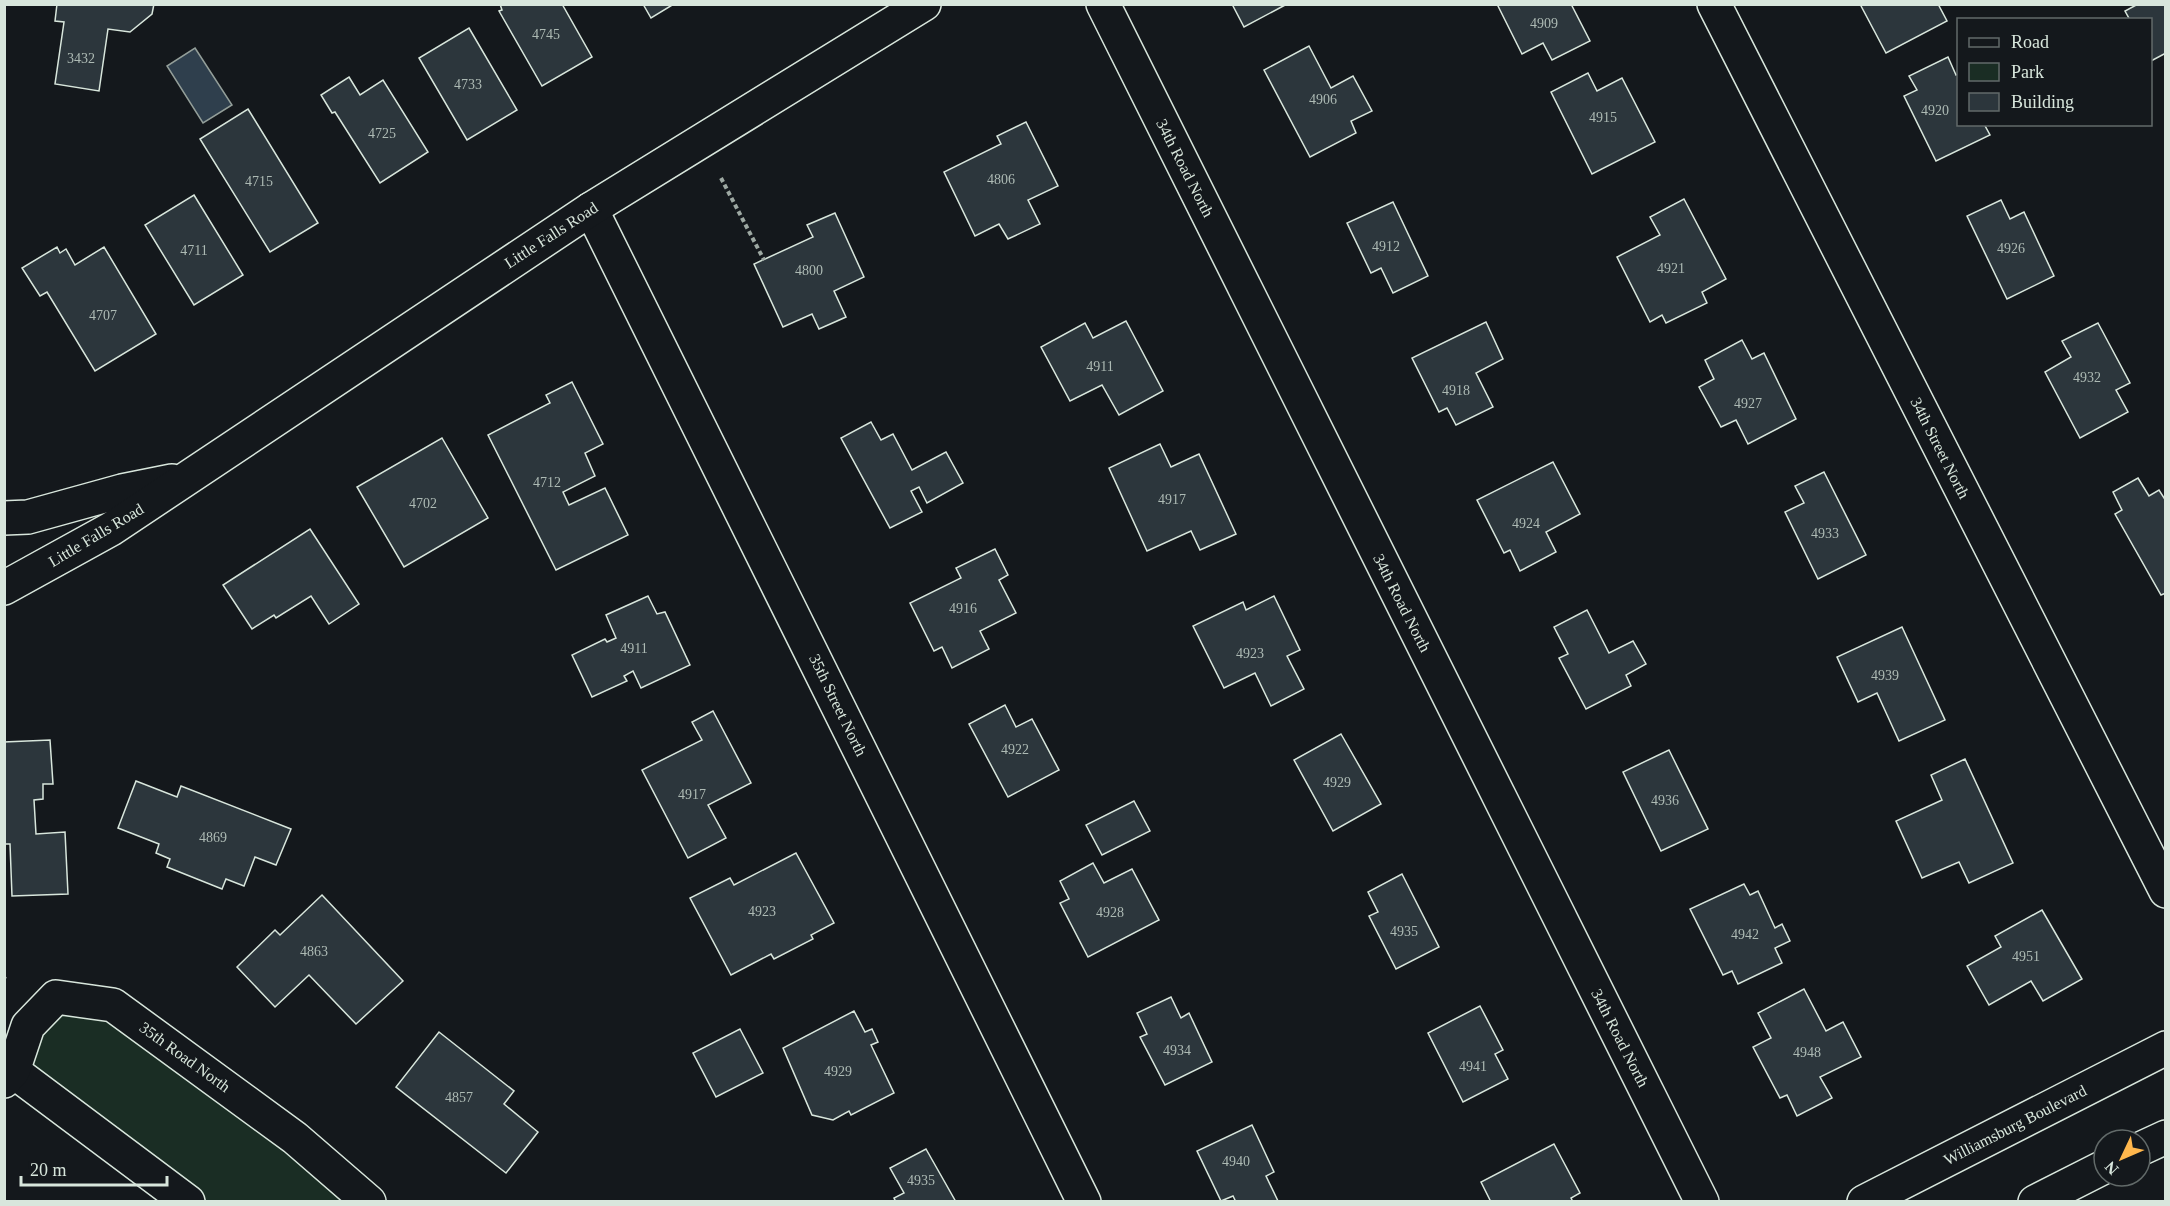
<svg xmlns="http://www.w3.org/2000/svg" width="2170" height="1206" viewBox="0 0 2170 1206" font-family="Georgia,serif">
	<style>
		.green { fill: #1a2d24; stroke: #939e99; stroke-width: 1.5 }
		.water { fill: #2f3f4d; stroke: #939e99; stroke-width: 1.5 }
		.building { fill: #2c363c; stroke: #d8e6dc; stroke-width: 1.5 }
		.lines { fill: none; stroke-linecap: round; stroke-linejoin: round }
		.minor-casing { stroke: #d8e6dc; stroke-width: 36 }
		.major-casing { stroke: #d8e6dc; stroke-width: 36 }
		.path { stroke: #9da8a2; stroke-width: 4; stroke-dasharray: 4.5 3; stroke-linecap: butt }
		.minor { stroke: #14181c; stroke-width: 33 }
		.major { stroke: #14181c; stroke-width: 33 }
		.labels { text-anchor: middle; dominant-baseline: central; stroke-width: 4.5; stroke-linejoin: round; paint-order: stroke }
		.number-label { font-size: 14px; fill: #adbab4 }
		.street-label { font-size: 16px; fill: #d8e6dc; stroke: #14181c }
	</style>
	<rect width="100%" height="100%" fill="#14181c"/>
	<!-- green -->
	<polygon class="green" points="56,997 113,1005 369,1201 188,1201 13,1071"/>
	<!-- water -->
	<polygon class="water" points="195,48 232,105 203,123 167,66"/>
	<!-- building -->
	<g class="building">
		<polygon points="57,4 154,4 152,14 130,32 108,29 99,91 55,84 64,22 55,21"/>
		<polygon points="500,4 562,4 592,57 542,86 499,11 502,10"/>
		<polygon points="643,4 674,4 651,18"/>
		<polygon points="1232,4 1287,4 1244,27"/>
		<polygon points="1497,4 1571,4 1590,41 1552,60 1543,43 1522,54"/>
		<polygon points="1860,4 1938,4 1947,21 1886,53"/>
		<polygon points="2138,4 2166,4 2166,53 2151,61 2150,20 2130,20 2125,11"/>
		<polygon points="469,28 517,110 467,140 419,58"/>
		<polygon points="1309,46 1331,88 1353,76 1372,111 1351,121 1356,133 1310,157 1264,70"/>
		<polygon points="1948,57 1956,75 1958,74 1958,124 1984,124 1990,135 1936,161 1904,96 1917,90 1909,76"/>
		<polygon points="1588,73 1597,91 1622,78 1655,142 1592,174 1551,92"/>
		<polygon points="349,77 360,95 383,80 428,152 380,183 335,112 332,113 321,95"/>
		<polygon points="248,109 318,223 270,252 200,139"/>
		<polygon points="1026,122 1058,186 1028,200 1040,224 1008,239 999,224 975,236 944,172 1001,144 997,136"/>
		<polygon points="194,195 243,275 194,305 145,225"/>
		<polygon points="1684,199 1726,279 1702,292 1707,303 1666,323 1662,315 1650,322 1617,257 1660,235 1650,217"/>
		<polygon points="2001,200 2010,219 2024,212 2054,276 2007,299 1967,216"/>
		<polygon points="1393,202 1428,276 1393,293 1381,268 1371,273 1347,223"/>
		<polygon points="835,213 864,277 834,291 846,317 819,329 812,314 783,327 754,264 813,237 807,225"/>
		<polygon points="57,247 60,253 66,249 75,265 104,247 156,334 95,371 47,292 40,296 22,268"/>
		<polygon points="1126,321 1163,391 1119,415 1102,385 1070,401 1041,347 1085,323 1093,338"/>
		<polygon points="1486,322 1503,359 1476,373 1493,407 1456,425 1447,408 1439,412 1412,358"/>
		<polygon points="2098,323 2130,383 2116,390 2128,412 2080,438 2045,372 2071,357 2062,341"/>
		<polygon points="1742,340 1752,359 1764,353 1796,419 1748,444 1736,420 1721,427 1699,387 1714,379 1705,360"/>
		<polygon points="572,382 603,444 585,453 595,476 563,492 569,505 605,488 628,535 556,570 488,435 550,403 546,395"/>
		<polygon points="871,422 881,440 893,434 912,470 946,452 963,483 927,503 919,487 911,491 922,512 890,528 841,438"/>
		<polygon points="442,438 488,518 404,567 357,487"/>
		<polygon points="1160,444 1171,467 1199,454 1236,534 1200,550 1191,531 1147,551 1109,468"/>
		<polygon points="1553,462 1580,514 1546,532 1556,552 1520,571 1510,550 1504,553 1477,500"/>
		<polygon points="1824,472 1866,555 1818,579 1785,512 1804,503 1795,486"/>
		<polygon points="2138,478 2149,496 2159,490 2166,501 2166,593 2161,595 2115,514 2122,510 2113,492"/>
		<polygon points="310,529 359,604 329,624 311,596 276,618 274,615 252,629 223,585"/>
		<polygon points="995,549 1008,575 999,580 1016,613 980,631 989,649 952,668 942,647 934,651 910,603 961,578 956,568"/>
		<polygon points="648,596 657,614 665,612 690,665 641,688 633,671 624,676 627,681 592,697 572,655 605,639 607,642 616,638 606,615"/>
		<polygon points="1274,596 1300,650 1287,656 1304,689 1271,706 1255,673 1224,688 1193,626 1243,602 1246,610"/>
		<polygon points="1587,610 1609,653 1633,641 1646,664 1626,675 1631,686 1586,709 1559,658 1568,654 1554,627"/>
		<polygon points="1902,627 1945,720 1899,741 1877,693 1858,702 1837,657"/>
		<polygon points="1005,705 1016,727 1032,719 1059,770 1008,797 969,724"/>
		<polygon points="713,711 751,783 708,805 726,838 688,858 642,770 702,740 692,722"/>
		<polygon points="1341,734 1381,804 1333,831 1294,760"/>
		<polygon points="50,740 53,784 43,784 43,799 34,800 36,834 65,832 68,894 12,896 10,844 4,844 4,742"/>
		<polygon points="1669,750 1708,829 1661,851 1623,772"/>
		<polygon points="1965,759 2013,863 1969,883 1959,862 1922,878 1896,821 1942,800 1931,775"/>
		<polygon points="136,781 177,797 181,786 291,829 276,865 255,857 244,886 226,879 222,889 167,867 170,859 156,853 159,844 118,828"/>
		<polygon points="1134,801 1150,831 1102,855 1086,825"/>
		<polygon points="796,853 834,923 811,935 813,939 774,959 771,954 731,975 690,898 730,878 734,885"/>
		<polygon points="1093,863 1104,883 1132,869 1159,920 1088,957 1060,903 1069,899 1060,881"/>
		<polygon points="1402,874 1439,947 1396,969 1369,916 1378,912 1368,892"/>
		<polygon points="1744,884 1750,895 1758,891 1775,928 1782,924 1790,941 1775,948 1782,963 1738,984 1732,971 1723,975 1690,909"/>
		<polygon points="322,895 403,981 356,1024 309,975 275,1007 237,967 275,930 280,935"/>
		<polygon points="2042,910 2082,979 2043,1001 2031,981 1989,1005 1967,966 2001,947 1995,936"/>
		<polygon points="1804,989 1826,1031 1843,1022 1861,1057 1820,1077 1832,1098 1797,1116 1787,1095 1780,1098 1753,1047 1771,1038 1758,1013"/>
		<polygon points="1171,997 1181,1018 1189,1013 1212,1062 1165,1085 1140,1037 1147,1034 1137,1013"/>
		<polygon points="1480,1006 1503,1050 1495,1054 1508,1079 1463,1102 1428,1033"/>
		<polygon points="854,1011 865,1032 872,1029 878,1042 871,1045 894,1093 851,1115 849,1111 833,1120 812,1115 783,1048"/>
		<polygon points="740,1029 763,1073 716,1097 693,1053"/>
		<polygon points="439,1032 514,1091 504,1104 538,1132 506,1173 396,1087"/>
		<polygon points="1252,1125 1274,1172 1266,1176 1278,1201 1236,1202 1233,1196 1221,1201 1197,1151"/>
		<polygon points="1554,1144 1580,1193 1571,1198 1573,1202 1491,1202 1481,1182"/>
		<polygon points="926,1149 956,1202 896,1202 894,1198 904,1193 890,1168"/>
	</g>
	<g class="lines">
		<defs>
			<g id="minor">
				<polyline points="1103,4 1702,1202"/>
				<polyline points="1714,4 2166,891"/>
				<polyline points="591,209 1084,1202"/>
				<polyline points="4,518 28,517 122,491 172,481"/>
				<polyline points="4,588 111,529 591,209 924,4"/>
				<polyline points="13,1071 188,1202"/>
				<polyline points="4,1081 13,1071 28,1026 56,997 113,1005 295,1138 369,1202"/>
			</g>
			<g id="major">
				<polyline points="2140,1149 2166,1137"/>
				<polyline points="1864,1202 2166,1048"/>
				<polyline points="2035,1202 2104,1167"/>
			</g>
		</defs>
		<!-- minor casing -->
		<use href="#minor" class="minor-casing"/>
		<!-- major casing -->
		<use href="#major" class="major-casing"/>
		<!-- path -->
		<g class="path">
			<polyline points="721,178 764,260"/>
			<polyline points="4,978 6,979"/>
		</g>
		<!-- minor -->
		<use href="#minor" class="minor"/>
		<!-- major -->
		<use href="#major" class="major"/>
	</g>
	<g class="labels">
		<!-- number labels -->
		<g class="number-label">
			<text x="1544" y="23">4909</text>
			<text x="546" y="34">4745</text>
			<text x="81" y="58">3432</text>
			<text x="468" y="84">4733</text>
			<text x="1323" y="99">4906</text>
			<text x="1935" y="110">4920</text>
			<text x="1603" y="117">4915</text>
			<text x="382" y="133">4725</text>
			<text x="1001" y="179">4806</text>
			<text x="259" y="181">4715</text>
			<text x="1386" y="246">4912</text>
			<text x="2011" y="248">4926</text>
			<text x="194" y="250">4711</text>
			<text x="1671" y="268">4921</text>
			<text x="809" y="270">4800</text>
			<text x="103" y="315">4707</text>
			<text x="1100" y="366">4911</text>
			<text x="2087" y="377">4932</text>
			<text x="1456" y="390">4918</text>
			<text x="1748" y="403">4927</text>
			<text x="547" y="482">4712</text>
			<text x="1172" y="499">4917</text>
			<text x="423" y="503">4702</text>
			<text x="1526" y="523">4924</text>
			<text x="1825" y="533">4933</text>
			<text x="963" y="608">4916</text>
			<text x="634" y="648">4911</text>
			<text x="1250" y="653">4923</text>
			<text x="1885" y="675">4939</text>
			<text x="1015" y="749">4922</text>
			<text x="1337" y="782">4929</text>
			<text x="692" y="794">4917</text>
			<text x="1665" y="800">4936</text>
			<text x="213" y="837">4869</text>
			<text x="762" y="911">4923</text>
			<text x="1110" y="912">4928</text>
			<text x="1404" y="931">4935</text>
			<text x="1745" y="934">4942</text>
			<text x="314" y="951">4863</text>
			<text x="2026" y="956">4951</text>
			<text x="1177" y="1050">4934</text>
			<text x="1807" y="1052">4948</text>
			<text x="1473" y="1066">4941</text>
			<text x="838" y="1071">4929</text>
			<text x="459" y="1097">4857</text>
			<text x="1236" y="1161">4940</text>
			<text x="921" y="1180">4935</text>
		</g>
		<!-- street labels -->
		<g class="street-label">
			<text transform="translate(1185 168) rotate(63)">34th Road North</text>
			<text transform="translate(551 235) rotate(-33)">Little Falls Road</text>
			<text transform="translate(1940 448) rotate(63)">34th Street North</text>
			<text transform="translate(96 535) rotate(-31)">Little Falls Road</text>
			<text transform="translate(1402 603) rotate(63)">34th Road North</text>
			<text transform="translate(838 705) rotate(64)">35th Street North</text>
			<text transform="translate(1620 1038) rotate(63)">34th Road North</text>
			<text transform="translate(185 1057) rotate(36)">35th Road North</text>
			<text transform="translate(2015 1125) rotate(-27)">Williamsburg Boulevard</text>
		</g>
	</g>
	<!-- border -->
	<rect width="2170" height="1206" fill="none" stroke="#d8e6dc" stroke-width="12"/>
	<!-- legend -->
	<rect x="1957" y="18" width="195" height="108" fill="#14181c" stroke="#626a69" stroke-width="1.5"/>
	<rect x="1969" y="38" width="30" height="9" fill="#14181c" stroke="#626a69" stroke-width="1.5"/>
	<text x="2011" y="48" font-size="18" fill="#d8e6dc">Road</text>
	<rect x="1969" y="63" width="30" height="18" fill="#1a2d24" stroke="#626a69" stroke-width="1.5"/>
	<text x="2011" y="78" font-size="18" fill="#d8e6dc">Park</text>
	<rect x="1969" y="93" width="30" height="18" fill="#2c363c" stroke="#626a69" stroke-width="1.5"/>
	<text x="2011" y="108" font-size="18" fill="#d8e6dc">Building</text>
	<!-- north arrow -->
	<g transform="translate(2122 1158) rotate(226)"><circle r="28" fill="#14181c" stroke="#626a69" stroke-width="1.5"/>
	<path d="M0-4.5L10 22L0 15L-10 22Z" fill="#ffb74d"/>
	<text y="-9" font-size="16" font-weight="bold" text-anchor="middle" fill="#d8e6dc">N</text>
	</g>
	<!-- scale -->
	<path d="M21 1176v9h146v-9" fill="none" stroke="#d8e6dc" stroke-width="3"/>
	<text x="30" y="1176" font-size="18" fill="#d8e6dc" stroke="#14181c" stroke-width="4.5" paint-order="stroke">20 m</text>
</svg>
